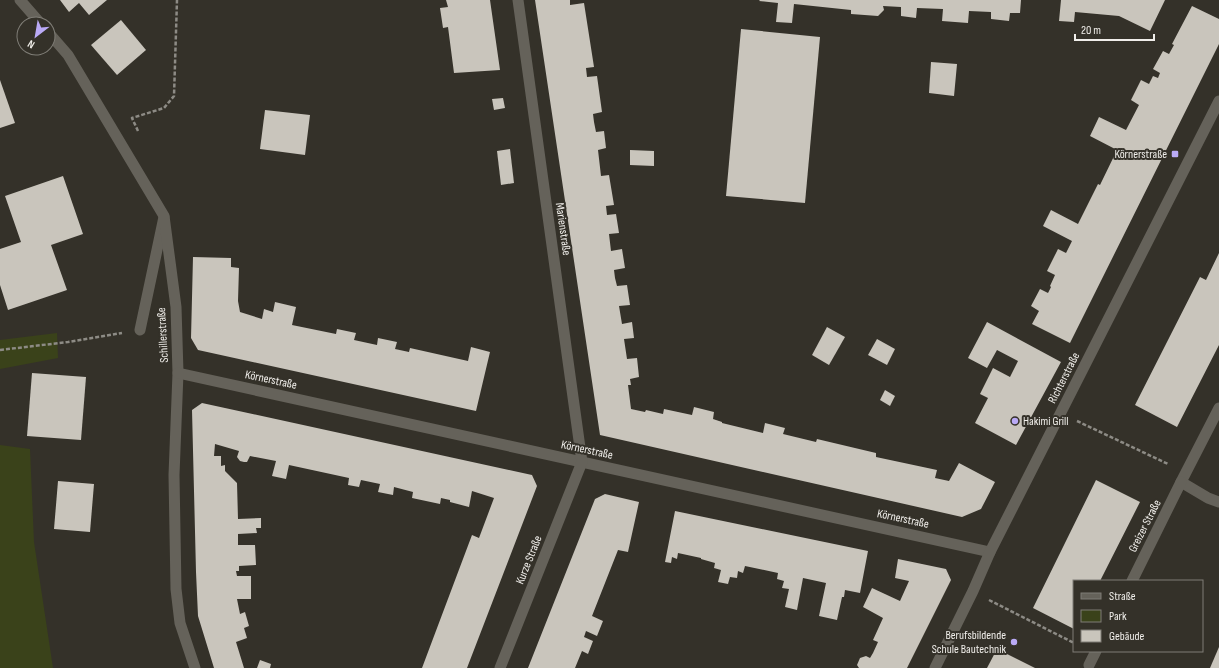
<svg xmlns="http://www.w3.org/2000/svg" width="1219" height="668" viewBox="0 0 1219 668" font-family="'Sofia Sans Condensed',sans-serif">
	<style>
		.green { fill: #3a421a }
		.building { fill: #c9c5bc }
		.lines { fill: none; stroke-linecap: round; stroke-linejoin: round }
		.path { stroke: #8d8b85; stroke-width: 2.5; stroke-dasharray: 4 2; stroke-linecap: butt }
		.service { stroke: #65625a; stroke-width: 11 }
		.minor { stroke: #65625a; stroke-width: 11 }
		.poi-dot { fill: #baaaf6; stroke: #343129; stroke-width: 1.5 }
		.labels { text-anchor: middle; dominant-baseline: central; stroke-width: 4; stroke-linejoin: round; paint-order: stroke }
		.poi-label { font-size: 12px; fill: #f0eeea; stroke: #343129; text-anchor: end }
		.street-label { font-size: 12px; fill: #f0eeea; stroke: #343129 }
	</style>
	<rect width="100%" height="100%" fill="#343129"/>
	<!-- green -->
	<g class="green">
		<polygon points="57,333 58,358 0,369 0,340"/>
		<polygon points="0,445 30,449 34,542 53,668 0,668"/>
	</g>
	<!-- building -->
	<g class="building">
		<polygon points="60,0 107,0 89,15 79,3 69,12"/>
		<polygon points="446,0 490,0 500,70 454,73 448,27 443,28 440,8 448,7"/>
		<polygon points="535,0 570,0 570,5 584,3 594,67 586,68 587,77 597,76 602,112 593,114 594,122 596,132 604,131 606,148 598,150 601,176 609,175 614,205 606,206 607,215 616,214 619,233 609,234 611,251 622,249 625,268 614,270 615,278 617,286 627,285 630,305 619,306 622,324 632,322 634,338 624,339 627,359 637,358 639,377 630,379 631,385 628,385 631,409 645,412 646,410 663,414 664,409 692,415 694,407 714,412 713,419 722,422 722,423 763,433 765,423 785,428 783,434 816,442 817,439 876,453 876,457 937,470 935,478 949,481 959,463 995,482 981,509 962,517 600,435"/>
		<polygon points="760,0 1021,0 1020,13 1010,13 1009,21 991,19 991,12 969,11 968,23 942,21 943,9 917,8 916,18 901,16 901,7 883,6 884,10 878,16 851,14 851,10 794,4 792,23 776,22 778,3 759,1"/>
		<polygon points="1061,0 1165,0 1150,31 1119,16 1075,12 1074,22 1059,21"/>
		<polygon points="1192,6 1219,19 1219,44 1070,343 1032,324 1039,311 1031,306 1040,289 1048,293 1051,287 1050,286 1055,275 1047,271 1058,249 1066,253 1072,241 1043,226 1051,210 1078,224 1098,184 1100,185 1117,150 1090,136 1099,117 1126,130 1139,105 1131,100 1141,80 1149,84 1153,76 1158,78 1160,73 1153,69 1163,51 1169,54 1174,45 1172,44"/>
		<polygon points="121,20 146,50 117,75 91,45"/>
		<polygon points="741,29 820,37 805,203 726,196"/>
		<polygon points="931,62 957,64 954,96 929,93"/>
		<polygon points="0,80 15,123 0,128"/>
		<polygon points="503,98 505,108 494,110 492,99"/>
		<polygon points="265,110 310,115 305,155 260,149"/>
		<polygon points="510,149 514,183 501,185 497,151"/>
		<polygon points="630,150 654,151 654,166 630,165"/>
		<polygon points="63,176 83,234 51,245 67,290 8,310 0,285 0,249 21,242 5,196"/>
		<polygon points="1219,253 1219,345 1177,427 1135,405 1200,277 1206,280"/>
		<polygon points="193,257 231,258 231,267 239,268 238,301 240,312 262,319 264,309 273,312 275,302 296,307 292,325 336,334 337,329 356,333 354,340 377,345 378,338 397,342 395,349 409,352 410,348 468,361 471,347 490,352 476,411 198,350 191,338"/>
		<polygon points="987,322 1061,362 1016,445 975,423 988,398 980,394 993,368 1010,377 1018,361 997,350 987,368 968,358"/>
		<polygon points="827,327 845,337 829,365 812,355"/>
		<polygon points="877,339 895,349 887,365 868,355"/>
		<polygon points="32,373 86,377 81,440 27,436"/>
		<polygon points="885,390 895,396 890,406 880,400"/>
		<polygon points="202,403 532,475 537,486 467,668 422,668 472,535 479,538 494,498 472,491 469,507 450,502 450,500 441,498 440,504 412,498 413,492 394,487 393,495 378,492 380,484 361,480 359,487 348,485 349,478 289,465 286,479 272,476 276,461 250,456 247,462 244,462 240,461 237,457 239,451 215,444 214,456 221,456 221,466 225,465 225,471 237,483 238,519 261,518 261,528 256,528 257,533 238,534 238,545 255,545 256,565 239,566 239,571 236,571 237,576 251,576 251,599 237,599 240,614 245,612 249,626 244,628 247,638 236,642 244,668 214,668 198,616 196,572 192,410"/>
		<polygon points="1096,480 1140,502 1100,581 1074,581 1074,629 1033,608"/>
		<polygon points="58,481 94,484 90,532 54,529"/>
		<polygon points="605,494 639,502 628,552 618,550 592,616 603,621 597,636 586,631 584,637 593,641 588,654 582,651 575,668 528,668 595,499"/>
		<polygon points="675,511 868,551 860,593 845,590 844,597 842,597 837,620 819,616 826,583 803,578 797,610 785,607 789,589 782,588 784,581 777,579 778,573 745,566 743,573 738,571 737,578 730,577 728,584 718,582 721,570 714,568 715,563 701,559 701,558 678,553 677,559 672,557 671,563 665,562"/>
		<polygon points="898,559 946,569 951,580 907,668 859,668 857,665 860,658 866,656 870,658 873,653 878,642 873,640 883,618 863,607 872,588 900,601 909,581 895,578"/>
		<polygon points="1219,647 1219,668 1210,668"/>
		<polygon points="997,649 1035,668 987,668"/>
		<polygon points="260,660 271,664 270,668 257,668"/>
	</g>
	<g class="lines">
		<!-- path -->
		<g class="path">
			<polyline points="138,131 132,118 164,108 174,96 177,0"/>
			<polyline points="0,350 68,342 122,333"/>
			<polyline points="1077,421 1168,464"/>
			<polyline points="989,600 1074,643"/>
		</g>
		<!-- service -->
		<polyline class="service" points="140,330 164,217"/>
		<!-- minor -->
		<g class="minor">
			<polyline points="20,0 41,24"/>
			<polyline points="48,32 68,55 164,216 176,307 178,373 174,475 176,589 180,623 195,668"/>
			<polyline points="178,373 990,552"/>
			<polyline points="1219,408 1181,482 1208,498 1219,502"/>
			<polyline points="1132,581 1181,482"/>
			<polyline points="1089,665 1096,651"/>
			<polyline points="500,668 582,462 518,0"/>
			<polyline points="935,668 973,591 990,552 1219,101"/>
		</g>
	</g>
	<!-- markers -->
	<g class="poi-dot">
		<rect x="1171" y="150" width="8" height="8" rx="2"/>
		<circle cx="1015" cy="421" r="4"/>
		<circle cx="1014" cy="642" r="4"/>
	</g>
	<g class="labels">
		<!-- poi labels -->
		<g class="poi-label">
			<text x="1167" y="154">Körnerstraße</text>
			<text x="1023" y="421" text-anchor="start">Hakimi Grill</text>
			<text x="1006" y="635">Berufsbildende<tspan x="1006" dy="14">Schule Bautechnik</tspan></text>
		</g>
		<!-- street labels -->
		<g class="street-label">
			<text transform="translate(563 229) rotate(82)">Marienstraße</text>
			<text transform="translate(163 335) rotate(-93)">Schillerstraße</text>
			<text transform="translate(1064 378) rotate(-63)">Richterstraße</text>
			<text transform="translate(271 380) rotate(12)">Körnerstraße</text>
			<text transform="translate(587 450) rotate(12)">Körnerstraße</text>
			<text transform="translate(903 519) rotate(12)">Körnerstraße</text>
			<text transform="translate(1145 526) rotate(-63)">Greizer Straße</text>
			<text transform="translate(529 560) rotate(-68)">Kurze Straße</text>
		</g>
	</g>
	<!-- legend -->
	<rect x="1073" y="580" width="130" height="72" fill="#343129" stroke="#7f7d76"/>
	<rect x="1081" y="593" width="20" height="6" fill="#65625a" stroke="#7f7d76"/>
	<text x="1109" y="600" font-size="12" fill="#f0eeea">Straße</text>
	<rect x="1081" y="610" width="20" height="12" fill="#3a421a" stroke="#7f7d76"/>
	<text x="1109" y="620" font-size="12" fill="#f0eeea">Park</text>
	<rect x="1081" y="630" width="20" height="12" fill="#c9c5bc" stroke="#7f7d76"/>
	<text x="1109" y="640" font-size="12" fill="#f0eeea">Gebäude</text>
	<!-- north arrow -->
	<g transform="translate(36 36) rotate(211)"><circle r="19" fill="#343129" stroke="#7f7d76"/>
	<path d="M0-3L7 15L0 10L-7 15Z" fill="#baaaf6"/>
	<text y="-6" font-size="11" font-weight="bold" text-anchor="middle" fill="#f0eeea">N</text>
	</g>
	<!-- scale -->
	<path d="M1075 34v6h79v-6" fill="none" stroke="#f0eeea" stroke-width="2"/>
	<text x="1081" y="34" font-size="12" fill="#f0eeea" stroke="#343129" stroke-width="3" paint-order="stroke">20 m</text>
</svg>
